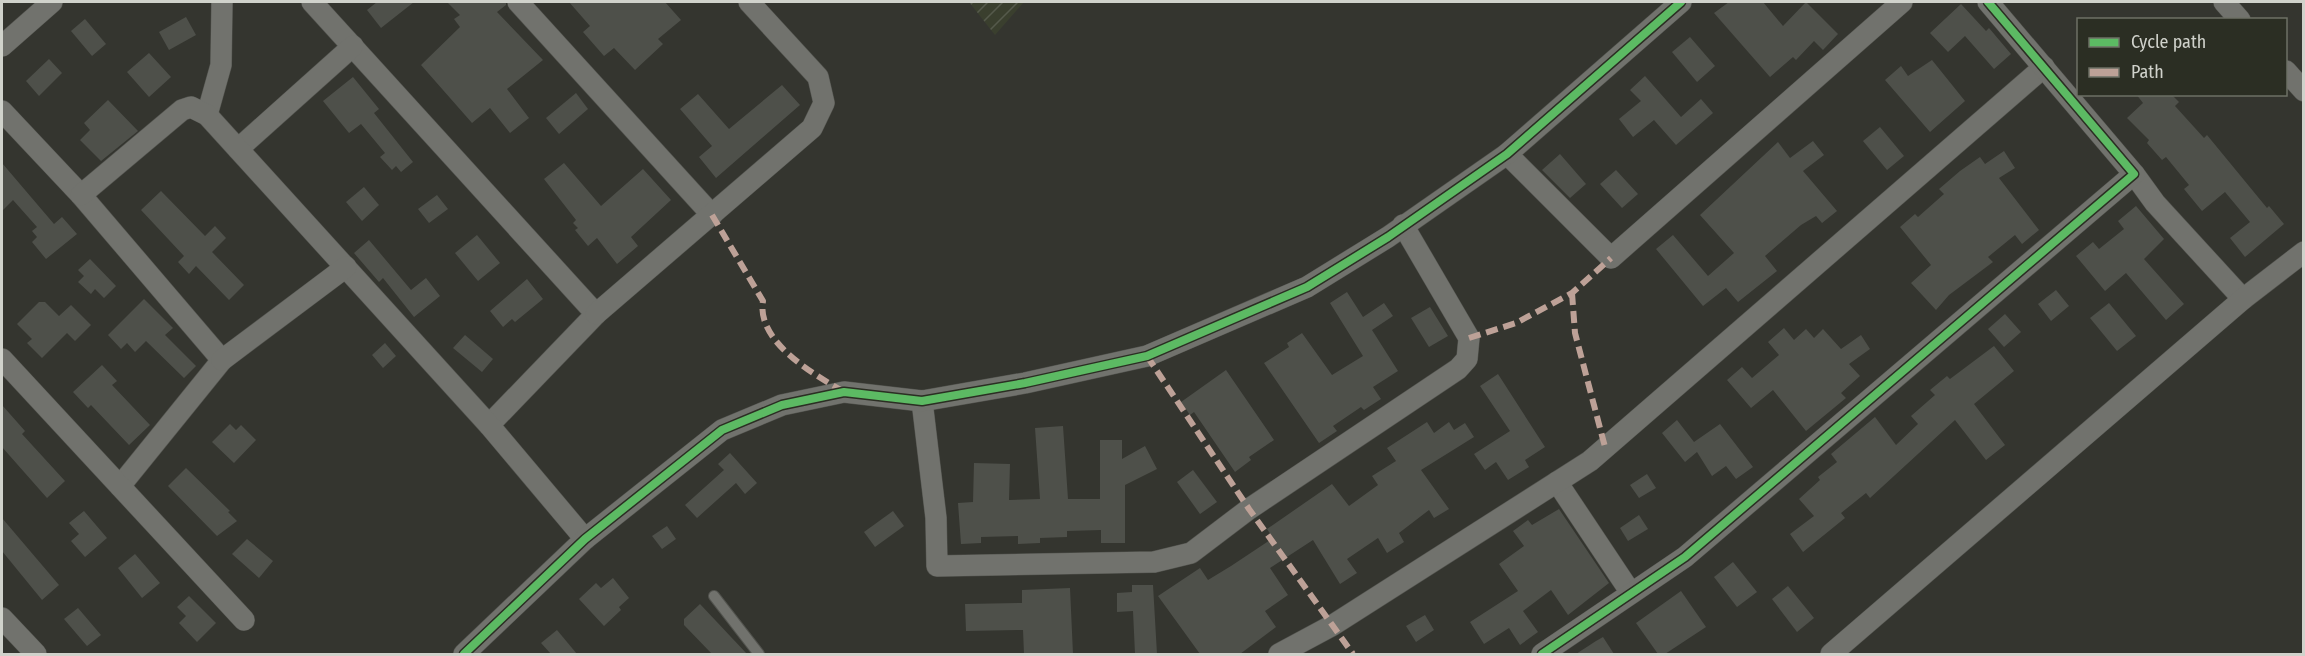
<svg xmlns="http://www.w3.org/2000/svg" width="2305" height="656" viewBox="0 0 2305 656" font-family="'Fira Sans Condensed',sans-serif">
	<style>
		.industrial { fill: url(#industrial-furrows) }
		.building { fill: #4e504a }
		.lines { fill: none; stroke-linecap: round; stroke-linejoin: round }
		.lane-casing { stroke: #52534e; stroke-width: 12 }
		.street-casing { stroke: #52534e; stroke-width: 22 }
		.lane { stroke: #71726d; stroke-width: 10 }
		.street { stroke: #71726d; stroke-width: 21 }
		.quiet { stroke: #bda197; stroke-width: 6; stroke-dasharray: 12 6; stroke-linecap: butt }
		.cycleway-casing { stroke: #2b2e23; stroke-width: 11 }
		.cycleway { stroke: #5cba63; stroke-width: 8 }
	</style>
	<defs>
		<pattern id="industrial-furrows" width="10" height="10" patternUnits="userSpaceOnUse" patternTransform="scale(1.5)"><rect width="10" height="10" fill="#3a3f2e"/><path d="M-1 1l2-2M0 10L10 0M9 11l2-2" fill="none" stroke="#555a4b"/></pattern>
	</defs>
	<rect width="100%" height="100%" fill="#34352f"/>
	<!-- industrial -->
	<polygon class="industrial" points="969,2 1024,2 995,35"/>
	<!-- building -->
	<g class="building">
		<polygon points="377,2 414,2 381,28 367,10"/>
		<polygon points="447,2 506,2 506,5 497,12 543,60 507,89 529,118 510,133 490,108 472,123 421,65 460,27 454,19 460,15"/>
		<polygon points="569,2 665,2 681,20 658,39 663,44 635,70 614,48 604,56 583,32 590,26"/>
		<polygon points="1729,2 1763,2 1783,26 1806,2 1838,34 1823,50 1814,41 1796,60 1793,57 1770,77 1714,13"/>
		<polygon points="1961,4 1986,31 1989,28 2011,54 1994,69 1965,36 1948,52 1930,33"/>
		<polygon points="186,17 196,35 169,50 159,32"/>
		<polygon points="85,19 106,44 92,56 71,31"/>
		<polygon points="1690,37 1715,66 1697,82 1672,52"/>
		<polygon points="149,53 171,77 149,97 127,72"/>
		<polygon points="49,59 62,73 39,96 26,81"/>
		<polygon points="1932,60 1965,101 1930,132 1885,80 1901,66 1908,76"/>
		<polygon points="1645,76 1681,117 1701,99 1713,113 1676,145 1654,120 1633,137 1619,119 1641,101 1630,90"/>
		<polygon points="353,77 379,109 374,113 413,162 401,172 396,166 392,170 380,157 385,153 361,124 349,133 323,101"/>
		<polygon points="782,85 800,105 716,178 699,157 712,146 680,109 698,94 729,129"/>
		<polygon points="576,93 588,109 559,134 546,118"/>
		<polygon points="2136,94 2171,94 2179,102 2175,106 2204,138 2207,135 2267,208 2269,206 2284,224 2245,257 2230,238 2250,222 2225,192 2202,211 2184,189 2189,185 2166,157 2162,160 2147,143 2149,140 2127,118 2143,103"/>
		<polygon points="108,100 138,131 101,161 80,140 90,130 84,123"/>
		<polygon points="1880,127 1904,156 1887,170 1863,141"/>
		<polygon points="1813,141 1824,155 1803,171 1837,211 1822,223 1816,216 1801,225 1765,256 1777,271 1738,302 1726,288 1703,306 1656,249 1673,235 1708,276 1734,253 1700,215 1778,142 1790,158"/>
		<polygon points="2004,151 2015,168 1999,178 2039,230 2022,244 2015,235 1988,257 1993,262 1949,295 1936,310 1911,283 1931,265 1900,227 1915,214 1918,217 1944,194 1939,189 1960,171 1980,157 1985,164"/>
		<polygon points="1560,154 1586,184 1570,198 1542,170"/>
		<polygon points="2,163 54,224 62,217 77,234 46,259 32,242 37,237 32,231 37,227 13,200 2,211"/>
		<polygon points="564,163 601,206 643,169 671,200 631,237 638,246 617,264 597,238 588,246 575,230 578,228 573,223 576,220 544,179"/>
		<polygon points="1616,170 1638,194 1622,208 1600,184"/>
		<polygon points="364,187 379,205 362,221 346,202"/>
		<polygon points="161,191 205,236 215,226 226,238 212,252 244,285 229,300 196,266 189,274 178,262 184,256 141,210"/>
		<polygon points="437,195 448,209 429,223 418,209"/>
		<polygon points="2136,206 2164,239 2144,259 2184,304 2166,320 2126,273 2105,291 2076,256 2093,242 2099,249 2124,229 2118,221"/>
		<polygon points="477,235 500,263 478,281 455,253"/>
		<polygon points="369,240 411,290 426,278 440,296 414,317 383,278 379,282 354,253"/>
		<polygon points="90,259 116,286 104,298 95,289 91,294 78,282 84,276 78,270"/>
		<polygon points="527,279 543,299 515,322 512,319 503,327 490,311"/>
		<polygon points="2056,290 2069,306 2051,321 2038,304"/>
		<polygon points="1347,292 1363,317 1384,303 1393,316 1372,330 1398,371 1373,387 1381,399 1364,410 1361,407 1333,426 1337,431 1319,443 1264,363 1289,347 1287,343 1302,333 1332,375 1363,356 1330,303"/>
		<polygon points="144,299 173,328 165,335 196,366 184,378 146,341 135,352 127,343 121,349 108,335"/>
		<polygon points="39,302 45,302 59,316 71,305 91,325 75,341 67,333 42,358 27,343 32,339 17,324"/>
		<polygon points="2109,303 2136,336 2117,351 2090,318"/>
		<polygon points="1430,307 1448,336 1429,347 1411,318"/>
		<polygon points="2005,314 2021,332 2004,347 1988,329"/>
		<polygon points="1784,328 1794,340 1806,329 1814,338 1823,329 1841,349 1861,335 1870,349 1849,364 1860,376 1841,393 1846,398 1806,431 1773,390 1751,408 1727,380 1742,367 1752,378 1779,355 1768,342"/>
		<polygon points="465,335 493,359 482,372 453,348"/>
		<polygon points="385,343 396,356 383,368 372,355"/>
		<polygon points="1994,346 2014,371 1974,404 2005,445 1986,460 1955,420 1870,498 1866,493 1841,513 1845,518 1803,552 1790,534 1814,516 1799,499 1820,480 1818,477 1837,462 1831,454 1875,417 1896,445 1918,424 1911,416 1935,395 1930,390 1947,376 1950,379"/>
		<polygon points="102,365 117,381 112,385 150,425 129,445 91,405 88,408 73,392"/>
		<polygon points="1226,370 1274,440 1249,457 1251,460 1235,472 1194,412 1190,415 1181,402"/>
		<polygon points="1498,374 1545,447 1525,460 1529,467 1508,480 1496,462 1485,470 1474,454 1510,431 1480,386"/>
		<polygon points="2,405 25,431 22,434 65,481 47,498 2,447"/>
		<polygon points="1677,420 1694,442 1720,424 1753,467 1736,479 1726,466 1712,476 1697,452 1685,462 1662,433"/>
		<polygon points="1427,422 1434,433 1449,422 1454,430 1465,423 1474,437 1421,470 1449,509 1434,518 1429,510 1399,533 1404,542 1387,553 1378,538 1347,559 1357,573 1340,584 1313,540 1270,568 1288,595 1265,611 1276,627 1240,654 1200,654 1158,596 1200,568 1208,580 1231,566 1273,538 1267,529 1332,484 1349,506 1378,485 1372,476 1396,461 1387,448"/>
		<polygon points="230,424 236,430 241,425 256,440 234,463 212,442"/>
		<polygon points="1063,426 1068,499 1100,499 1100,440 1122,440 1122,459 1145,446 1157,469 1125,485 1125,543 1101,543 1101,530 1067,531 1067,537 1040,538 1040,543 1018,544 1018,536 981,537 981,543 961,544 958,503 973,502 974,463 1010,464 1009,500 1040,499 1035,428"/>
		<polygon points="730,453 757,483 745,494 736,483 697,518 685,505 724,470 718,464"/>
		<polygon points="186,468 230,511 228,512 237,521 217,536 168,486"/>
		<polygon points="1193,470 1217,502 1200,514 1177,482"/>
		<polygon points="1647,474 1656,488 1639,498 1630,485"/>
		<polygon points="1559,509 1609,583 1568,615 1551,590 1523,611 1538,632 1520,645 1509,628 1484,644 1470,622 1518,591 1499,564 1524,546 1513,531 1528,520 1532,525"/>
		<polygon points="84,511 107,538 85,557 71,541 79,534 69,523"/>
		<polygon points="893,511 904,526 875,547 864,532"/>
		<polygon points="1639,515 1648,529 1628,541 1620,528"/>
		<polygon points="2,518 59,585 42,600 2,551"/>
		<polygon points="667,526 676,539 662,549 652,536"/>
		<polygon points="247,539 273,561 259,578 232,554"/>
		<polygon points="135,554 160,583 142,598 118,568"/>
		<polygon points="1733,562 1757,592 1737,607 1714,577"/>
		<polygon points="613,578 629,598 619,607 621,610 604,626 579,599 596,583 601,588"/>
		<polygon points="1132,585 1153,585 1157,654 1135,654 1133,611 1117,612 1117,593 1132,592"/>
		<polygon points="1788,586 1814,618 1797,632 1772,599"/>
		<polygon points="1070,588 1073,654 1024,654 1023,630 966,631 965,604 1022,603 1022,590"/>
		<polygon points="1681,591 1706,627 1665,654 1658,654 1636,623"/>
		<polygon points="189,596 216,623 197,642 179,623 186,616 177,607"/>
		<polygon points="700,604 747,654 712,654 684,625 684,619"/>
		<polygon points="78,608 101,635 87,646 64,619"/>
		<polygon points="1425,615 1434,630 1416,642 1406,626"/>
		<polygon points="557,630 577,654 551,654 541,643"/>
		<polygon points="1603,637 1614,654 1576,654 1596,641"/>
	</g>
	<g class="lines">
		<defs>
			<polyline id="lane" points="714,596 759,654"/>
			<g id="street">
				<polyline points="312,2 596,314 489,425"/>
				<polyline points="518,2 712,215"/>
				<polyline points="2224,2 2240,20"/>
				<polyline points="2,46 52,2"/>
				<polyline points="2286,71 2304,91"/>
				<polyline points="2,111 81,195 222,360 120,486"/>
				<polyline points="207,115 221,65 222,2"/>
				<polyline points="238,149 353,46"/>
				<polyline points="1507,154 1611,258 1902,2"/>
				<polyline points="2134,174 2155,203 2243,299"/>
				<polyline points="81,195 182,110 191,107 207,115 489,425 585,539"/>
				<polyline points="596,314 812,128 824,103 818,77 749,2"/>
				<polyline points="2,359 244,620"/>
				<polyline points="222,360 346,267"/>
				<polyline points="922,401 936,518 937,566 1154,562 1191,553 1249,509 1458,369 1467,359 1469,338 1403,225"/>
				<polyline points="1557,482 1631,593"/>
				<polyline points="2,618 36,654"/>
				<polyline points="464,654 585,539 722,430 782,405 844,392 922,401 1025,383 1147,356 1307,287 1388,237 1507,154 1681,2"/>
				<polyline points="1279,654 1333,625 1590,461 2044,67"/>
				<polyline points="1542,654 1685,557 2134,174 1988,2"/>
				<polyline points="1831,654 2243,299 2304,252"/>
			</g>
		</defs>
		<!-- lane casing -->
		<use href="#lane" class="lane-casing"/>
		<!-- street casing -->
		<use href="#street" class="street-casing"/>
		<!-- lane -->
		<use href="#lane" class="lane"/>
		<!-- street -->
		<use href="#street" class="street"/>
		<!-- quiet -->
		<g class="quiet">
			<path d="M712,215L763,301C756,342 815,375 844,392"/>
			<polyline points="1572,293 1575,333 1605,447"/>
			<polyline points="1469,338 1516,323 1572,293 1611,258"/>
			<polyline points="1147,356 1249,509 1353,654"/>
		</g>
		<defs>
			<g id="cycleway">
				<polyline points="464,654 585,539 722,430 782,405 844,392 922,401 1025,383 1147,356 1307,287 1388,237 1507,154 1681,2"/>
				<polyline points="1542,654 1685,557 2134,174 1988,2"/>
			</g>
		</defs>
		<!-- cycleway casing -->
		<use href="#cycleway" class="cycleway-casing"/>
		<!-- cycleway -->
		<use href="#cycleway" class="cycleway"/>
	</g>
	<!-- border -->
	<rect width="2305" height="656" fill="none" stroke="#d0d2cb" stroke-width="6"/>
	<!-- legend -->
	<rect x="2077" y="18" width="210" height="78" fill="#2b2e23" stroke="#6d7066" stroke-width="1.5"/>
	<rect x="2089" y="38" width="30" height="9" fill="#5cba63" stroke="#6d7066" stroke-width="1.5"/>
	<text x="2131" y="48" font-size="18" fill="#d0d2cb">Cycle path</text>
	<rect x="2089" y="68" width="30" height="9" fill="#bda197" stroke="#6d7066" stroke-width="1.5"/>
	<text x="2131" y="78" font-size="18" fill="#d0d2cb">Path</text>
</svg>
